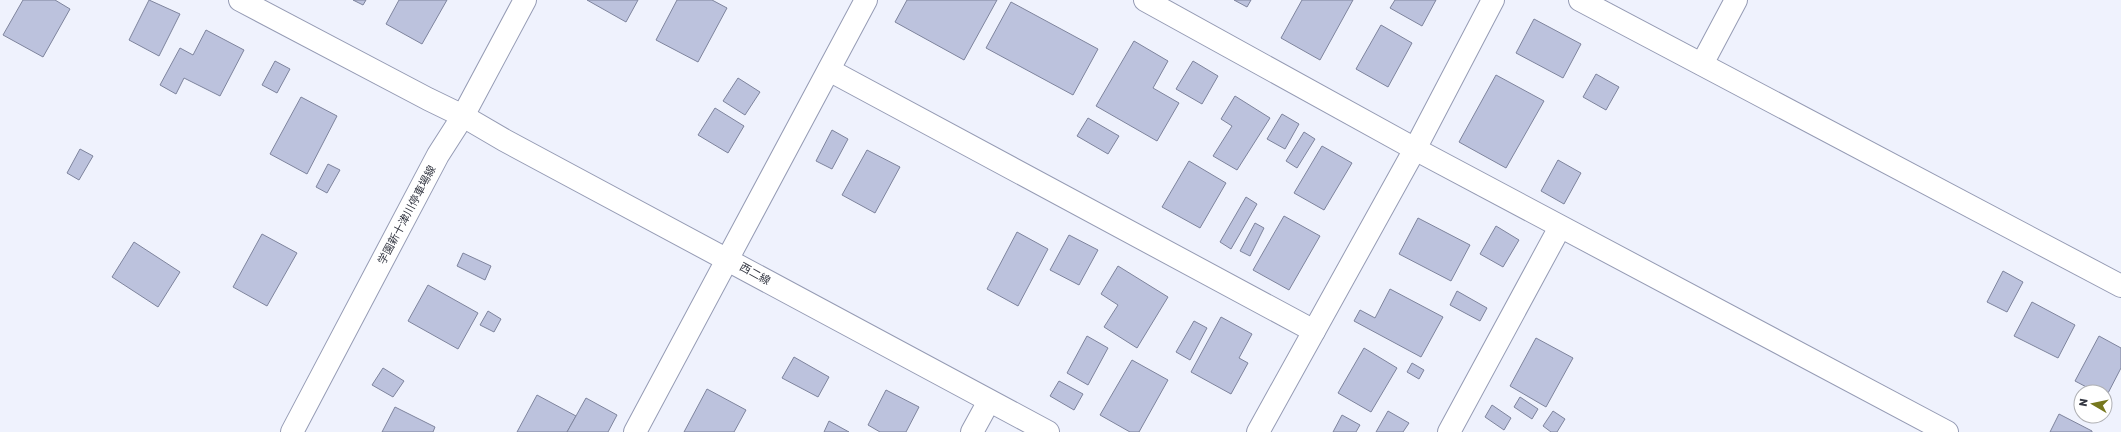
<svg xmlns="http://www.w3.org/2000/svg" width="2121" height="432" viewBox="0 0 2121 432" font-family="Rubik,'Noto Sans JP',sans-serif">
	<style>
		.building { fill: #bcc2dd; stroke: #7e849d }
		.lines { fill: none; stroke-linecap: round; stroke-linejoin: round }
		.minor-casing { stroke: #959bb4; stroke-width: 24 }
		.major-casing { stroke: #959bb4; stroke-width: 24 }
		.minor { stroke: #fff; stroke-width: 22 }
		.major { stroke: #fff; stroke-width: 22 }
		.labels { text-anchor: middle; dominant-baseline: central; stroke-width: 3; stroke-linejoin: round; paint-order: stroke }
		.street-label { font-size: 11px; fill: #363944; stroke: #fff }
	</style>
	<rect width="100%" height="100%" fill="#eff2fd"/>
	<!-- building -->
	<g class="building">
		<polygon points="23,0 55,0 70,9 43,57 3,35"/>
		<polygon points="149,0 180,14 159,56 129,40"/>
		<polygon points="353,0 366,0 363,5"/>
		<polygon points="399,0 447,0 422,44 386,24"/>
		<polygon points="587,0 638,0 626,22"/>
		<polygon points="677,0 712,0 727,8 698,62 656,40"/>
		<polygon points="907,0 997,0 964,60 895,22"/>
		<polygon points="1234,0 1251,0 1247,7"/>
		<polygon points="1302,0 1353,0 1320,60 1281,38"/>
		<polygon points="1395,0 1436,0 1422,26 1390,8"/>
		<polygon points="1011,2 1098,49 1073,95 986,48"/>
		<polygon points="1534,19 1581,44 1563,78 1516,53"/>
		<polygon points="1381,25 1412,43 1388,87 1356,69"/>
		<polygon points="206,30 244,50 220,96 184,78 176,94 160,85 180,48 193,55"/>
		<polygon points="1134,41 1168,61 1153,88 1179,103 1157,141 1096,106"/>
		<polygon points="275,61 290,69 277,93 262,85"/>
		<polygon points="1193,61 1218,76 1202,104 1176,89"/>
		<polygon points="1596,74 1619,87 1606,110 1583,97"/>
		<polygon points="1496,75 1544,101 1506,168 1459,142"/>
		<polygon points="738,78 760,92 745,115 723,101"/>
		<polygon points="1235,96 1270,118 1237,170 1213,156 1232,126 1221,119"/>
		<polygon points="301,97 337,116 307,174 270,154"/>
		<polygon points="715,108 744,126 728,153 698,135"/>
		<polygon points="1282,114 1299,124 1285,149 1267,139"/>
		<polygon points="1088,118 1119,136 1108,154 1077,136"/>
		<polygon points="832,130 848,139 832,169 816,161"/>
		<polygon points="1304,132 1315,139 1297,168 1286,161"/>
		<polygon points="1322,146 1352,163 1324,210 1294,193"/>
		<polygon points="80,149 93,156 79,180 67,173"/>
		<polygon points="867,150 900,167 875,213 842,195"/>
		<polygon points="1558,160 1581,173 1564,204 1541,191"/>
		<polygon points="1189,161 1226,183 1200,228 1162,207"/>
		<polygon points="328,164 340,170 327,193 316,187"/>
		<polygon points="1246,197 1257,204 1231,249 1220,242"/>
		<polygon points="1284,216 1320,236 1289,290 1253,270"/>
		<polygon points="1418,218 1470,245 1451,281 1399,254"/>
		<polygon points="1255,223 1264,228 1250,256 1240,251"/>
		<polygon points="1496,226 1519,240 1503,267 1480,254"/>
		<polygon points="1017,232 1048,249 1018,306 987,289"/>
		<polygon points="262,234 297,253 267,306 233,287"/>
		<polygon points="1069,235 1098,250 1079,285 1050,270"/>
		<polygon points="134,242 180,272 158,307 112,277"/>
		<polygon points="463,253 491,266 485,280 457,266"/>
		<polygon points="1118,266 1168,297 1137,348 1104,327 1118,305 1101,294"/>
		<polygon points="2003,271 2023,282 2007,312 1987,302"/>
		<polygon points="428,285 478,313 458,349 408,321"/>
		<polygon points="1390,289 1443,317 1421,357 1354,321 1360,310 1375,318"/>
		<polygon points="1457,291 1487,308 1480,321 1450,305"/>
		<polygon points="2032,302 2075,325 2058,358 2014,336"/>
		<polygon points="488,311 501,319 494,332 480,325"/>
		<polygon points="1221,317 1252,334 1239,358 1248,363 1231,394 1191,372"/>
		<polygon points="1194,321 1207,328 1190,360 1176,352"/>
		<polygon points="1087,336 1108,348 1088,385 1067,373"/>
		<polygon points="2099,336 2121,348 2121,368 2106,397 2105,392 2096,392 2075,381"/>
		<polygon points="1536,338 1573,358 1546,407 1510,386"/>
		<polygon points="1364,348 1397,368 1371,412 1338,393"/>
		<polygon points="794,357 829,377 818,397 782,378"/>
		<polygon points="1132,360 1168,380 1139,432 1130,432 1100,415"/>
		<polygon points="1412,363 1424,370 1419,379 1407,372"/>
		<polygon points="383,368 404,381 393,397 372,385"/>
		<polygon points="1059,381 1083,394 1074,410 1050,396"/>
		<polygon points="707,389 746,410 734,432 684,432"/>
		<polygon points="886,390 919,407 906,432 880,432 868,425"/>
		<polygon points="537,395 576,416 567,432 517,432"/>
		<polygon points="1520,397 1538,409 1532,419 1514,407"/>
		<polygon points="586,398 617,415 608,432 567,432"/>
		<polygon points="1492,405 1511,418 1504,430 1485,417"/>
		<polygon points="395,407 435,427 433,432 382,432"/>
		<polygon points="1388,411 1409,423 1403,432 1376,432"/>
		<polygon points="1553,411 1565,419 1557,432 1551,432 1543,426"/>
		<polygon points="2059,414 2092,431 2092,432 2050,432"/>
		<polygon points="1342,415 1360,425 1356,432 1333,432"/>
		<polygon points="829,421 849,432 824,432"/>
	</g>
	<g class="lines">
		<defs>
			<g id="minor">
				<polyline points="240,0 428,99 463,116 504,140 1048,432"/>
				<polyline points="1145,0 1415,149 1947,432"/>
				<polyline points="1580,0 2121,286"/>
				<polyline points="1702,64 1736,0"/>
				<polyline points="829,70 1314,331"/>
				<polyline points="635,432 866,0"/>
				<polyline points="972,432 989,401"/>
				<polyline points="1258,432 1415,149 1493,0"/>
				<polyline points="1449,432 1560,227"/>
			</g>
			<polyline id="major" points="292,432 438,155 463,116 525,0"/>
		</defs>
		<!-- minor casing -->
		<use href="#minor" class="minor-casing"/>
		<!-- major casing -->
		<use href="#major" class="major-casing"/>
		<!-- minor -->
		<use href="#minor" class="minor"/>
		<!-- major -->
		<use href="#major" class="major"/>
	</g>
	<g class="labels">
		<!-- street labels -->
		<g class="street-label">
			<text transform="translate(407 215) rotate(-62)">学園新十津川停車場線</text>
			<text transform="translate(755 274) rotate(29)">西二線</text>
		</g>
	</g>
	<!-- north arrow -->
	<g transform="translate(2093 404) rotate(279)"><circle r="19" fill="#ffffff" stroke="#afb0b4"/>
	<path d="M0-3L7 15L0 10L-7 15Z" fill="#76771d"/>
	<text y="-6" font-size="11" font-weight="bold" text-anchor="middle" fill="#363944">N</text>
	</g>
</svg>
